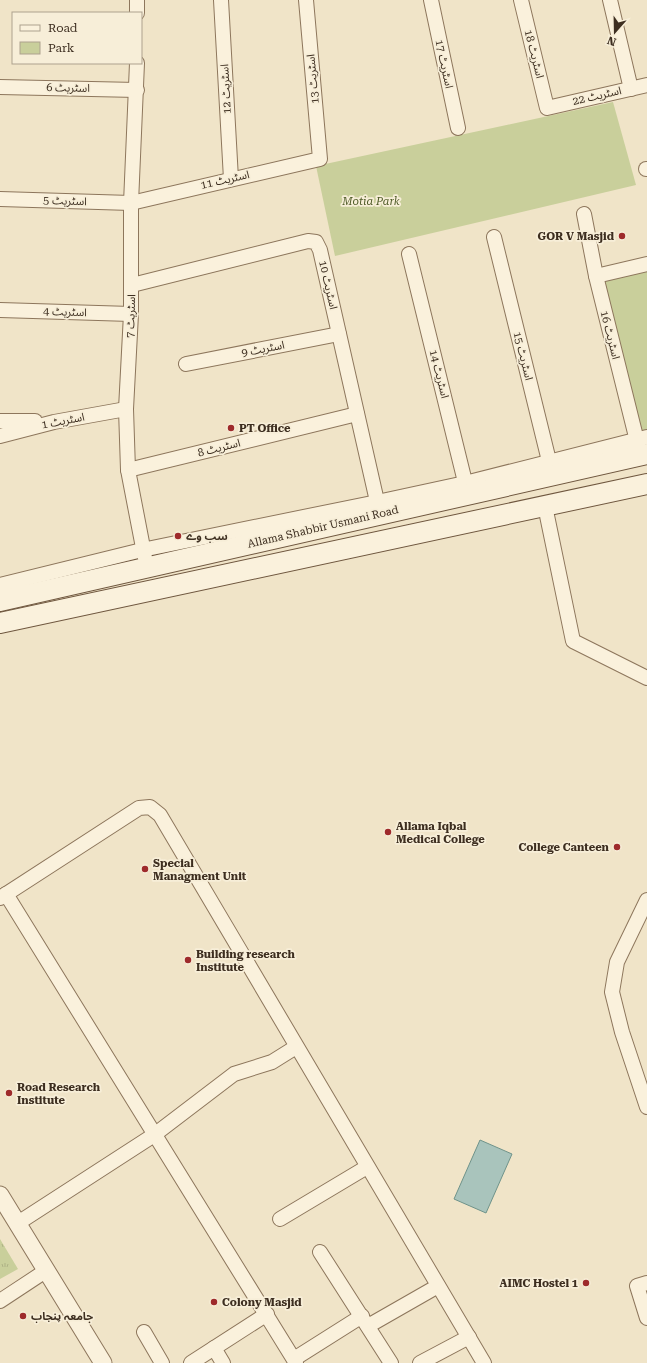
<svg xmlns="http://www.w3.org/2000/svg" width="647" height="1363" viewBox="0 0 647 1363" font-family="'Roboto Serif','Noto Sans Arabic',serif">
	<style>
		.grass { fill: url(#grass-tufts) }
		.park { fill: #c9cf9b }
		.water { fill: #a9c4bc; stroke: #6f938a }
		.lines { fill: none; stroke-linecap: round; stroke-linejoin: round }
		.minor-casing { stroke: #8d765c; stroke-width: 16 }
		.tertiary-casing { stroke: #8d765c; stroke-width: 19 }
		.secondary-casing { stroke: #6f573f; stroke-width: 22 }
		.minor { stroke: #faf1dc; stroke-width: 14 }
		.tertiary { stroke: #faf1dc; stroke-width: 17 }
		.secondary { stroke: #faf1dc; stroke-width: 20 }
		.poi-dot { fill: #9e2a2b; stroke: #f7eed8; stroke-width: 1.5 }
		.labels { text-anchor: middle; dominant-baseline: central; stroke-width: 3.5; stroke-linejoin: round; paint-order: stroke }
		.street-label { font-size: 11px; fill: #3d2e20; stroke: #f7eed8 }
		.park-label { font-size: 11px; font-style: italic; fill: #4d5a26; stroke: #f7eed8 }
		.poi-label { font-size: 11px; font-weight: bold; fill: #3d2e20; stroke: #f7eed8; text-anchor: start }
	</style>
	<defs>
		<pattern id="grass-tufts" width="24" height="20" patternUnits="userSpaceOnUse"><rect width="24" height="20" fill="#c9cf9b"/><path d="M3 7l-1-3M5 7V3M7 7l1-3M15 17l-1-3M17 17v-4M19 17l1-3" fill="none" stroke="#aeb285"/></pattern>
	</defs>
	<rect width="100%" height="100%" fill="#f0e4c8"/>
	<!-- grass -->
	<polygon class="grass" points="0,1239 18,1269 0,1279"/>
	<!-- park -->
	<g class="park">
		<polygon points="613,102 636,185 335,256 316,166"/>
		<polygon points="647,269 647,433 638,435 601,278"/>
	</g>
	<!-- water -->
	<polygon class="water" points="480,1140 512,1154 486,1213 454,1199"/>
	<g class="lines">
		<defs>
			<g id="minor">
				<polyline points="221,0 231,179"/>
				<polyline points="431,0 458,128"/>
				<polyline points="521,0 547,108 647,85"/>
				<polyline points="610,0 631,89"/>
				<polyline points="137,13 137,0"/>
				<polyline points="137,63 131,203 131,314 126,409 128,470 145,558"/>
				<polyline points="0,87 137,90"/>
				<polyline points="646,169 647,169"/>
				<polyline points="0,199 131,203 320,159 306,0"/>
				<polyline points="584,214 596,276 639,449"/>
				<polyline points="494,237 551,469"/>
				<polyline points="409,254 467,490"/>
				<polyline points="596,276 647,264"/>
				<polyline points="132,285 308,241 316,242 320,250 379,510"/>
				<polyline points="0,310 131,314"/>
				<polyline points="186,364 339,334"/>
				<polyline points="0,421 35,421"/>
				<polyline points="0,436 54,422 126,409"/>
				<polyline points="128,470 357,414"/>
				<polyline points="545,506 573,641 647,678"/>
				<polyline points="0,585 142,550 377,502 465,483 647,437"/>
				<polyline points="6,894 296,1363"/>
				<polyline points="0,898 139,808 150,807 160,815 484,1363"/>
				<polyline points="647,900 617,962 612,992 622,1032 647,1107"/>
				<polyline points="280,1219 367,1167"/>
				<polyline points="18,1223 154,1135 234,1074 272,1062 296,1047"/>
				<polyline points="320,1252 391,1363"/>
				<polyline points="647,1283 637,1286 647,1318"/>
				<polyline points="0,1301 47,1270"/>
				<polyline points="368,1326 438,1286"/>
				<polyline points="144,1332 162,1363"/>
				<polyline points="214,1348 223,1363"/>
				<polyline points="294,1359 362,1316"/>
				<polyline points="191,1363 267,1314"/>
				<polyline points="420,1363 469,1337"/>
			</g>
			<polyline id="tertiary" points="0,1195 103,1363"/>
			<g id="secondary">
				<polyline points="0,601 647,454"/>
				<polyline points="0,623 647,484"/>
			</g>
		</defs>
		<!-- minor casing -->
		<use href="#minor" class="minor-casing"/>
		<!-- tertiary casing -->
		<use href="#tertiary" class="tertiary-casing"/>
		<!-- secondary casing -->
		<use href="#secondary" class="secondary-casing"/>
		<!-- minor -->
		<use href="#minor" class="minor"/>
		<!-- tertiary -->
		<use href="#tertiary" class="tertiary"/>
		<!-- secondary -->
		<use href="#secondary" class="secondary"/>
	</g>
	<!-- markers -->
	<g class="poi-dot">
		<circle cx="622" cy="236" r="4"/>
		<circle cx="231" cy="428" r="4"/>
		<circle cx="178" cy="536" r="4"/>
		<circle cx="388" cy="832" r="4"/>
		<circle cx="617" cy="847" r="4"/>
		<circle cx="145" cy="869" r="4"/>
		<circle cx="188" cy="960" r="4"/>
		<circle cx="9" cy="1093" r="4"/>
		<circle cx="586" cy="1283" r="4"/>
		<circle cx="214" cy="1302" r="4"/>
		<circle cx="23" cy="1316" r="4"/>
	</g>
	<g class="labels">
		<!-- street labels -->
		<g class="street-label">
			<text transform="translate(534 54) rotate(76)">اسٹریٹ 18</text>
			<text transform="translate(444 64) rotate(78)">اسٹریٹ 17</text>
			<text transform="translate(313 79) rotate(-95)">اسٹریٹ 13</text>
			<text transform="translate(68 88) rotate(1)">اسٹریٹ 6</text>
			<text transform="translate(226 89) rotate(-93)">اسٹریٹ 12</text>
			<text transform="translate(597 96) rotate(-13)">اسٹریٹ 22</text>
			<text transform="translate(225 180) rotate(-13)">اسٹریٹ 11</text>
			<text transform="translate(65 201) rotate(2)">اسٹریٹ 5</text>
			<text transform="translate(328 285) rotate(77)">اسٹریٹ 10</text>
			<text transform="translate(65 312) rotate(2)">اسٹریٹ 4</text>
			<text transform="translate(131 316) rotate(-88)">اسٹریٹ 7</text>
			<text transform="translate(610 335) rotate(76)">اسٹریٹ 16</text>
			<text transform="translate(263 349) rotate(-11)">اسٹریٹ 9</text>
			<text transform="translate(523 356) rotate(76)">اسٹریٹ 15</text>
			<text transform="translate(439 374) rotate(76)">اسٹریٹ 14</text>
			<text transform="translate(63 421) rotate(-11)">اسٹریٹ 1</text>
			<text transform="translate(219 448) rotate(-14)">اسٹریٹ 8</text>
			<text transform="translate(323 527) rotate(-13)">Allama Shabbir Usmani Road</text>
		</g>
		<!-- park labels -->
		<g class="park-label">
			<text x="371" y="201">Motia Park</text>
		</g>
		<!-- poi labels -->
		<g class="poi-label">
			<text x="614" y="236" text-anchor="end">GOR V Masjid</text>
			<text x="239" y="428">PT Office</text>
			<text x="186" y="536">سب وے</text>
			<text x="396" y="826">Allama Iqbal<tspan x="396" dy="13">Medical College</tspan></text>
			<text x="609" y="847" text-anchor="end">College Canteen</text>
			<text x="153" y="863">Special<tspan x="153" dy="13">Managment Unit</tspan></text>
			<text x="196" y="954">Building research<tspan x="196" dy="13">Institute</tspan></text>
			<text x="17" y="1087">Road Research<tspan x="17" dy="13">Institute</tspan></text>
			<text x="578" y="1283" text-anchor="end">AIMC Hostel 1</text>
			<text x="222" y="1302">Colony Masjid</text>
			<text x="31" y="1316">جامعہ پنجاب</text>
		</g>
	</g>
	<!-- legend -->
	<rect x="12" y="12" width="130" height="52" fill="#f7eed8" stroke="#ada18e"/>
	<rect x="20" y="25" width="20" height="6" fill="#faf1dc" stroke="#ada18e"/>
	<text x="48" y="32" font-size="12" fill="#3d2e20">Road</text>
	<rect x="20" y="42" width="20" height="12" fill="#c9cf9b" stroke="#ada18e"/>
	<text x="48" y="52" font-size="12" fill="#3d2e20">Park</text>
	<!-- north arrow -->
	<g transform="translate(615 32) rotate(200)" stroke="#f7eed8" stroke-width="3" paint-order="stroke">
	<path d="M0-3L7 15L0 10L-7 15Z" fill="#3d2e20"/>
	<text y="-6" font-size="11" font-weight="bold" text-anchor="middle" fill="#3d2e20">N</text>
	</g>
</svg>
